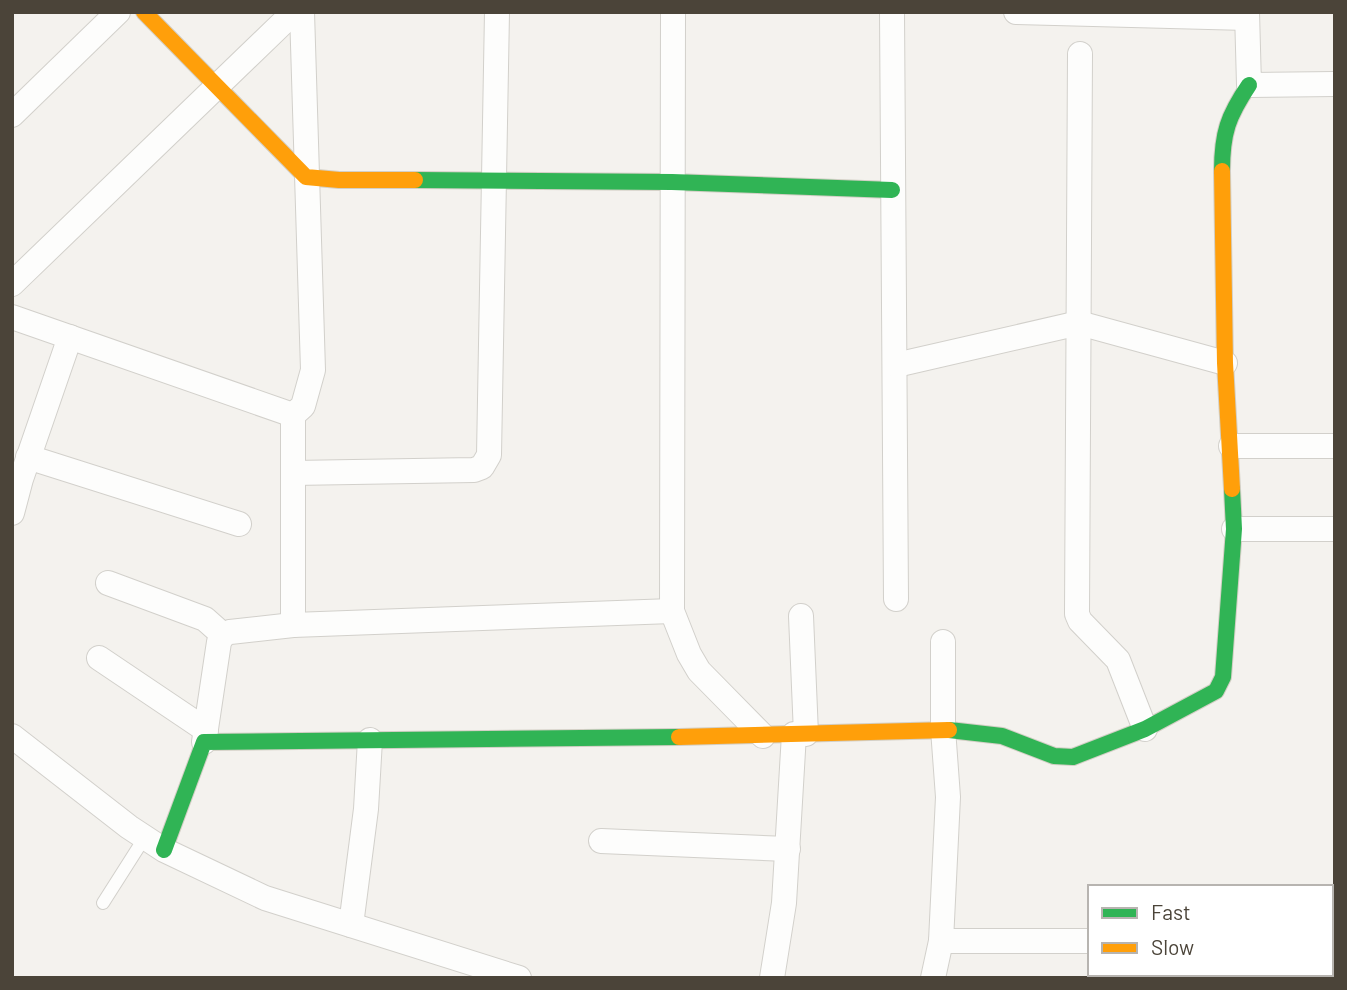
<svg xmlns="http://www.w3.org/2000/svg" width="1347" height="990" viewBox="0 0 1347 990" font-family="Barlow,sans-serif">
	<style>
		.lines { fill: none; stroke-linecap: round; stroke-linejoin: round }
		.lane-casing { stroke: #d2d0cb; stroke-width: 14 }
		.street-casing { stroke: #d2d0cb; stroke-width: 26 }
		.fast-casing { stroke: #d3cfc5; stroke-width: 18 }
		.slow-casing { stroke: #d3cfc5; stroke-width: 18 }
		.lane { stroke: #fdfdfc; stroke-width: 12 }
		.street { stroke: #fdfdfc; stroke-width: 24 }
		.fast { stroke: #30b455; stroke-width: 16 }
		.slow { stroke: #ff9f0a; stroke-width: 16 }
	</style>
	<rect width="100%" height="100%" fill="#f4f2ee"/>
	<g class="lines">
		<defs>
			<polyline id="lane" points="103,903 145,837"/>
			<g id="street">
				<polyline points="673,12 672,611 689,654 699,671 763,736"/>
				<polyline points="892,12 896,599"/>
				<polyline points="1016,12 1247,18"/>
				<polyline points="1247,12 1249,85 1335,84"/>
				<polyline points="1080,54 1077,614 1080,621 1118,660 1145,729"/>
				<polyline points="12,115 118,12"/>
				<polyline points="12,284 294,12"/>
				<polyline points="12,317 293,415 303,406 313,370 302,12"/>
				<polyline points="896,365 1079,323 1225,363"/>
				<polyline points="1231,446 1335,446"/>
				<polyline points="28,457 239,524"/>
				<polyline points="293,473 474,470 482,467 489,455 497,12"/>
				<polyline points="12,513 21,479 70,337"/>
				<polyline points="1234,529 1335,529"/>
				<polyline points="108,583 205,619 223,635"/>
				<polyline points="801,616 806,734"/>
				<polyline points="293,625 293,415"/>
				<polyline points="99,658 206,730"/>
				<polyline points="12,736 129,827 164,850 265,898 519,978"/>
				<polyline points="204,742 219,642 223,635 230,632 293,625 672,611"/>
				<polyline points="601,841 788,849"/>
				<polyline points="351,925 366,809 370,740"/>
				<polyline points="941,941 1090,941"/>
				<polyline points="1331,941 1335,941"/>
				<polyline points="1103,974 1104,978"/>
				<polyline points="1273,974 1273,978"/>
				<polyline points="772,978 784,903 794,734"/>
				<polyline points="933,978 941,941 948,797 943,729 943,642"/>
			</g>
			<g id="fast">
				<path d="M1222,171C1222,133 1228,116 1249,85"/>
				<polyline points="415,180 672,182 892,190"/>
				<polyline points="949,730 1002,736 1054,756 1073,757 1145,729 1216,691 1223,677 1234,529 1232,489"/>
				<polyline points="164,850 204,742 679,737"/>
			</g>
			<g id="slow">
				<polyline points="144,12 306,177 339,180 415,180"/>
				<polyline points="1222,171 1225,363 1232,489"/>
				<polyline points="679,737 949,730"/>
			</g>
		</defs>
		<!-- lane casing -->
		<use href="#lane" class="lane-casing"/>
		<!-- street casing -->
		<use href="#street" class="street-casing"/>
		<!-- fast casing -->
		<use href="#fast" class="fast-casing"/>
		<!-- slow casing -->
		<use href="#slow" class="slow-casing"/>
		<!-- lane -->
		<use href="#lane" class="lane"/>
		<!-- street -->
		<use href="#street" class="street"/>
		<!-- fast -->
		<use href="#fast" class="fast"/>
		<!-- slow -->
		<use href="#slow" class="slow"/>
	</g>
	<!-- border -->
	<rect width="1347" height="990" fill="none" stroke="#4b4439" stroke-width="28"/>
	<!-- legend -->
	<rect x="1088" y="885" width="245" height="91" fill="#ffffff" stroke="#b7b4b0" stroke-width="2"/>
	<rect x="1102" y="908" width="35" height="10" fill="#30b455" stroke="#b7b4b0" stroke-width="2"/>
	<text x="1151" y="920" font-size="21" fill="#4b4439">Fast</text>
	<rect x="1102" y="943" width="35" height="10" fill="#ff9f0a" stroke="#b7b4b0" stroke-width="2"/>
	<text x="1151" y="955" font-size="21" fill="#4b4439">Slow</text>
</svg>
